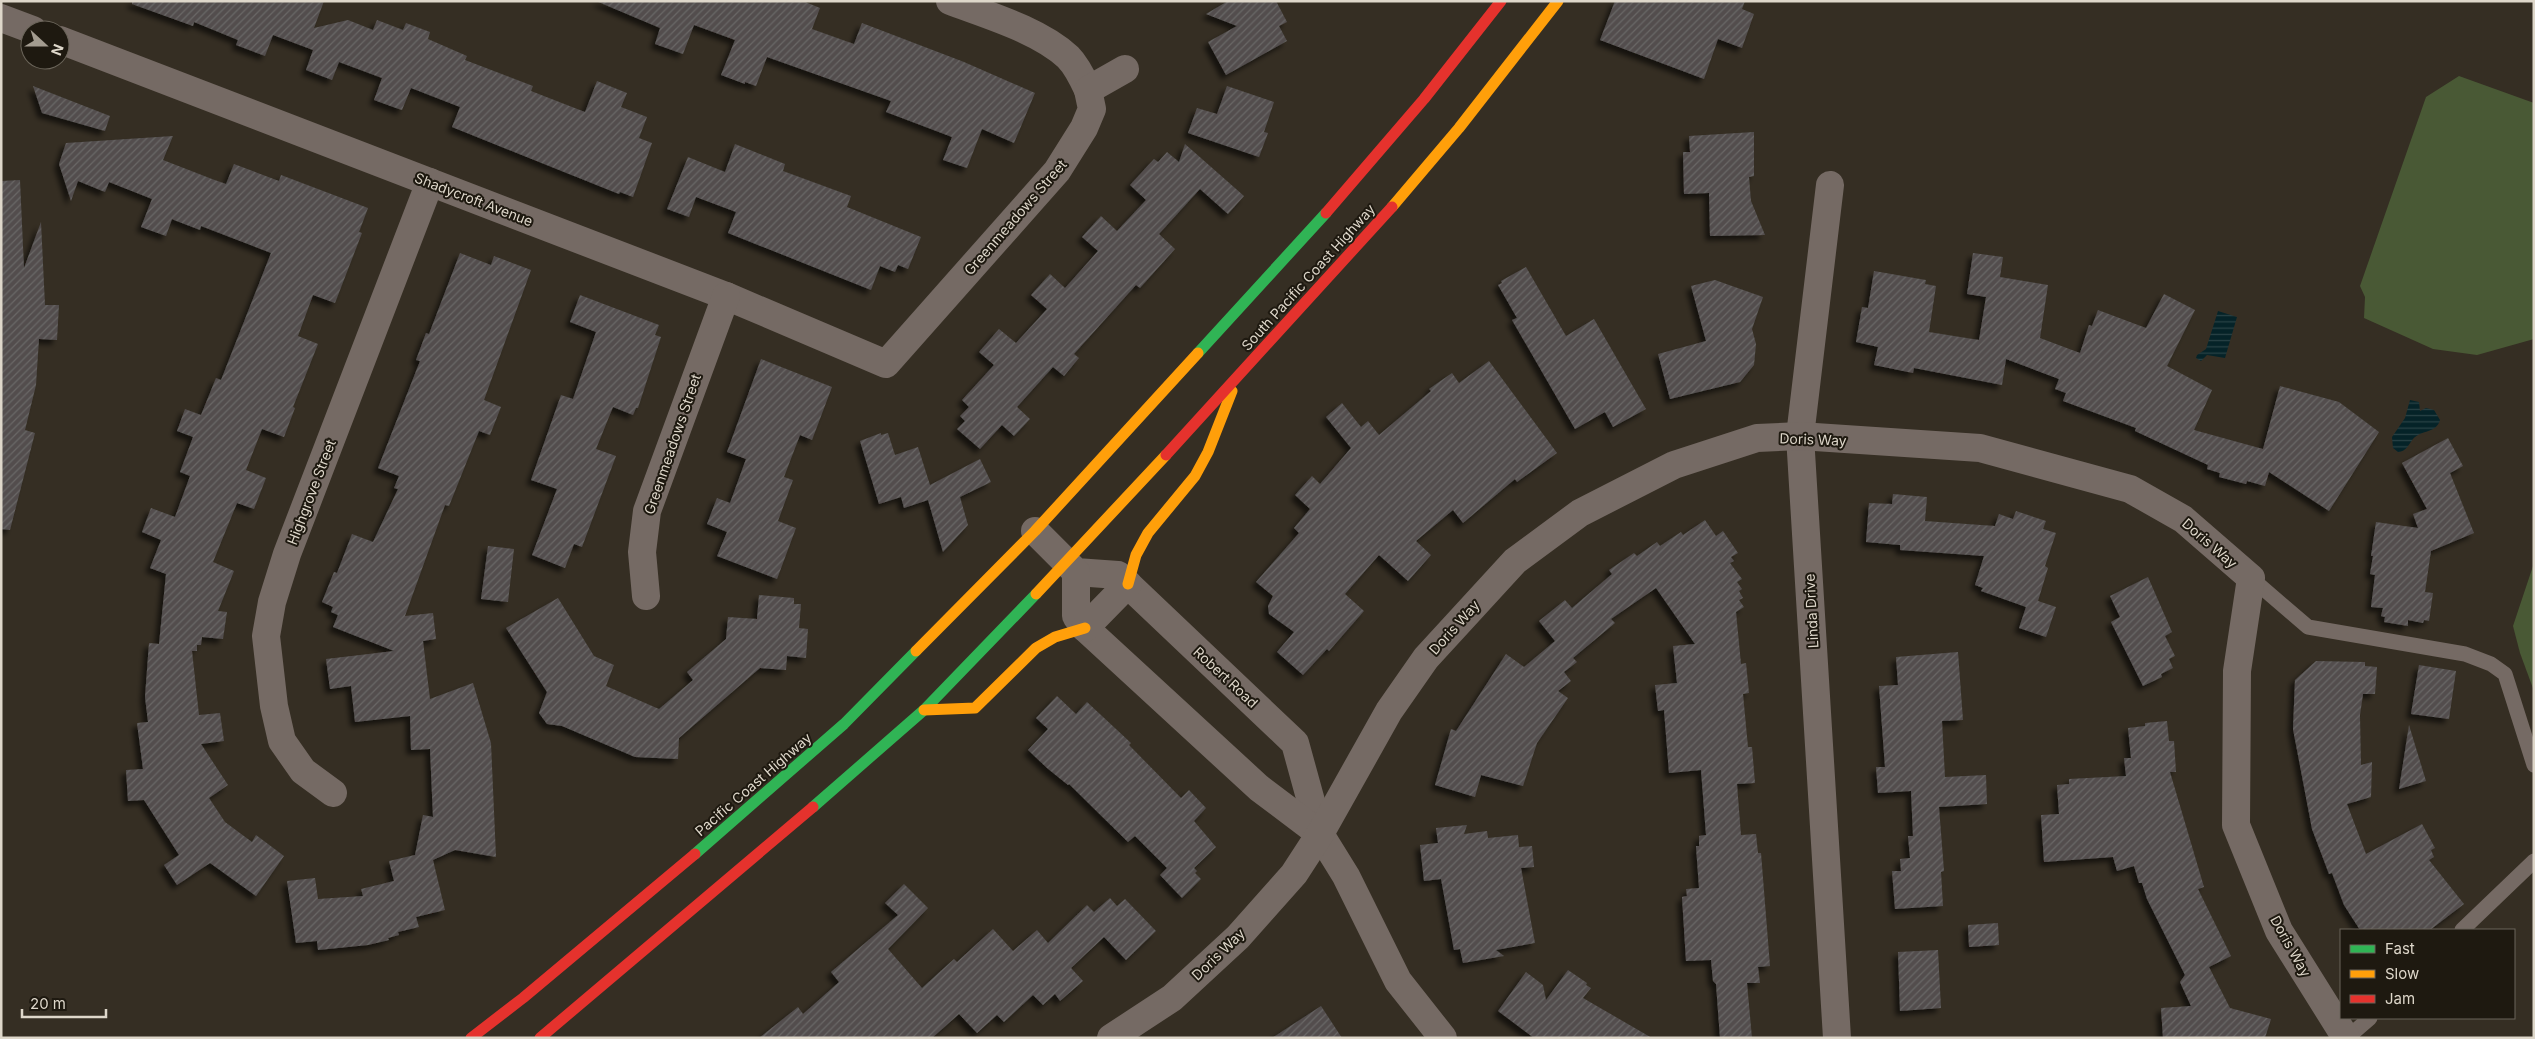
<svg xmlns="http://www.w3.org/2000/svg" width="2535" height="1039" viewBox="0 0 2535 1039" font-family="Inter,sans-serif">
	<style>
		.pitch { fill: #495935 }
		.water { fill: url(#water-rules) }
		.building { fill: url(#building-hatch); filter: url(#shadow) }
		.lines { fill: none; stroke-linecap: round; stroke-linejoin: round }
		.lane { stroke: #756a64; stroke-width: 15 }
		.street { stroke: #756a64; stroke-width: 28 }
		.fast { stroke: #30b455; stroke-width: 11 }
		.slow { stroke: #ff9f0a; stroke-width: 11 }
		.jam { stroke: #e5322d; stroke-width: 11 }
		.labels { text-anchor: middle; dominant-baseline: central; stroke-width: 4; stroke-linejoin: round; paint-order: stroke }
		.street-label { font-size: 14px; fill: #ded7ca; stroke: #1e1910 }
	</style>
	<defs>
		<pattern id="water-rules" width="6" height="5" patternUnits="userSpaceOnUse" patternTransform="scale(1.25)"><rect width="6" height="5" fill="#052328"/><path d="M0 2.5h6" fill="none" stroke="#294246"/></pattern>
		<pattern id="building-hatch" width="6" height="6" patternUnits="userSpaceOnUse" patternTransform="scale(1.25)"><rect width="6" height="6" fill="#524e4e"/><path d="M-1 1l2-2M0 6l6-6M5 7l2-2" fill="none" stroke="#6a6766"/></pattern>
		<filter id="shadow"><feDropShadow dx="-4.5" dy="4.5" stdDeviation="2.5" flood-color="#0009"/></filter>
	</defs>
	<rect width="100%" height="100%" fill="#352e23"/>
	<!-- pitch -->
	<g class="pitch">
		<polygon points="2459,76 2534,103 2534,339 2477,355 2433,349 2364,318 2365,297 2360,286 2426,97"/>
		<polygon points="2534,563 2534,691 2520,653 2513,626"/>
	</g>
	<!-- water -->
	<g class="water">
		<polygon points="2218,311 2237,317 2225,358 2207,355 2201,361 2196,358 2197,355 2206,349"/>
		<path d="M2410,400L2419,402L2420,411L2426,408L2434,410L2440,420C2436,434 2422,429 2413,439C2408,445 2407,451 2398,452L2393,448L2392,437L2405,418Z"/>
	</g>
	<!-- building -->
	<g class="building">
		<polygon points="132,1 324,1 314,28 348,20 373,30 377,20 403,30 406,23 430,32 428,39 467,56 465,60 533,86 531,91 585,112 597,81 627,93 621,107 647,117 639,138 652,143 633,197 620,192 619,194 452,127 460,107 411,88 402,110 396,108 374,100 382,78 339,62 332,80 306,70 313,50 273,35 265,56 236,45 238,40 194,22 193,26 132,4"/>
		<polygon points="596,1 803,1 820,8 812,29 854,44 862,23 964,62 1035,93 1014,143 982,129 967,168 943,160 952,137 886,112 891,101 767,57 756,86 745,82 745,84 721,75 735,40 694,25 683,54 655,44 660,28"/>
		<polygon points="1228,1 1276,1 1287,22 1279,26 1287,41 1226,75 1208,42 1237,26 1206,14"/>
		<polygon points="1615,1 1745,1 1742,9 1754,14 1742,48 1718,39 1704,79 1600,40"/>
		<polygon points="33,86 110,116 105,131 42,113"/>
		<polygon points="1227,86 1274,102 1264,132 1268,133 1259,157 1188,133 1197,108 1217,114"/>
		<polygon points="1754,132 1754,176 1749,177 1751,201 1765,235 1710,236 1709,193 1684,194 1683,152 1690,152 1689,136"/>
		<polygon points="173,136 163,160 212,179 226,184 234,164 279,181 281,175 368,208 359,232 362,233 335,303 313,295 298,336 318,344 293,407 295,408 284,437 262,429 246,470 266,478 254,509 237,503 213,562 234,571 218,611 227,612 223,639 202,637 201,645 197,645 197,651 192,651 199,715 220,713 224,741 201,744 228,785 209,798 225,822 252,842 256,835 284,856 256,896 210,863 177,885 164,865 179,855 144,800 128,801 126,770 143,769 137,723 148,722 145,697 149,643 159,644 166,574 150,568 161,540 142,532 151,508 175,517 190,476 180,472 193,437 177,431 185,409 201,415 216,378 221,380 271,253 201,226 200,230 174,220 172,219 166,236 141,227 152,199 109,182 105,192 78,181 71,201 59,164 66,143"/>
		<polygon points="735,144 785,164 783,171 851,196 847,207 921,237 908,269 898,265 895,272 880,266 871,290 728,233 736,212 696,197 689,217 667,209 688,157 725,172"/>
		<polygon points="1185,144 1244,196 1228,214 1200,189 1159,234 1175,249 1140,288 1136,285 1074,354 1079,358 1064,376 1053,367 1017,407 1030,419 1014,436 1002,425 980,449 957,429 965,421 960,416 969,407 962,400 994,365 979,352 999,329 1016,343 1047,309 1031,295 1050,274 1065,288 1098,251 1082,237 1101,216 1117,231 1146,200 1130,185 1154,159 1158,162 1167,152 1179,162"/>
		<polygon points="20,180 24,268 41,222 45,305 59,305 57,340 39,339 36,385 25,430 35,433 10,530 1,529 1,181"/>
		<polygon points="460,253 491,265 494,256 531,270 484,400 501,407 490,435 479,431 449,506 445,505 405,616 433,613 436,639 423,641 430,699 473,683 491,743 496,857 455,850 433,860 445,910 416,917 419,927 398,932 399,935 388,938 389,940 368,945 318,950 317,941 296,943 287,881 315,878 318,899 363,896 361,889 394,881 389,861 415,855 423,815 433,817 430,749 411,750 410,716 355,722 351,686 330,689 326,659 394,651 333,627 338,615 331,612 333,607 322,602 334,572 337,573 352,534 373,542 398,489 394,488 399,476 378,468 420,361 416,360 426,333 429,334"/>
		<polygon points="1973,253 2003,257 2000,277 2048,285 2040,338 2080,353 2089,325 2092,326 2098,310 2146,328 2164,294 2195,310 2167,366 2212,390 2194,430 2263,449 2280,386 2339,402 2379,432 2329,511 2269,472 2265,486 2247,481 2246,484 2219,477 2220,473 2207,469 2208,465 2135,431 2136,428 2063,401 2066,393 2055,389 2059,379 2006,359 2002,385 1914,368 1913,373 1874,365 1878,347 1856,342 1862,307 1868,308 1874,271 1926,280 1925,284 1936,286 1929,332 1979,340 1986,297 1967,294"/>
		<polygon points="1526,267 1566,336 1594,319 1646,409 1613,427 1605,412 1575,429 1512,320 1517,318 1498,285 1502,283 1501,281"/>
		<polygon points="1715,280 1763,297 1752,329 1756,344 1754,365 1740,382 1670,399 1658,354 1706,341 1691,286"/>
		<polygon points="580,295 659,325 655,335 661,337 638,408 636,408 633,415 613,407 596,449 616,456 582,547 574,544 565,568 532,555 557,489 531,480 561,395 573,399 596,332 570,322"/>
		<polygon points="761,359 832,387 812,440 800,435 784,477 793,480 778,521 796,528 777,579 717,556 727,532 707,524 717,498 730,503 746,459 727,452"/>
		<polygon points="1489,361 1557,453 1517,482 1515,479 1463,523 1453,510 1416,541 1431,555 1408,581 1379,555 1345,594 1364,611 1329,651 1327,649 1303,675 1277,652 1294,632 1269,614 1268,606 1273,596 1256,582 1299,533 1294,528 1310,509 1295,495 1312,476 1320,484 1351,448 1326,417 1342,403 1361,427 1368,421 1379,435 1431,391 1429,389 1452,373 1459,383"/>
		<polygon points="881,433 881,435 888,433 895,455 918,447 930,485 980,459 991,482 960,497 968,525 943,552 928,500 904,508 901,497 879,504 860,441"/>
		<polygon points="2448,438 2463,466 2450,473 2474,533 2431,551 2425,592 2433,593 2429,621 2424,620 2423,623 2408,620 2408,626 2384,622 2385,617 2381,616 2383,608 2371,607 2375,575 2370,574 2373,556 2371,556 2376,522 2418,528 2413,514 2427,509 2402,463"/>
		<polygon points="1893,494 1927,497 1925,521 1995,526 1999,514 2013,519 2016,511 2046,521 2043,529 2056,533 2045,566 2048,568 2038,601 2056,607 2046,637 2019,628 2026,607 1981,591 1983,588 1975,585 1984,556 1900,550 1900,545 1866,542 1869,503 1892,504"/>
		<polygon points="1705,520 1716,536 1723,531 1738,553 1731,557 1734,561 1730,563 1742,579 1737,582 1742,589 1739,591 1743,598 1739,600 1744,607 1736,612 1741,664 1746,663 1749,693 1743,694 1748,747 1752,747 1755,783 1737,784 1741,835 1756,834 1758,853 1761,853 1770,966 1758,967 1760,983 1747,983 1752,1038 1720,1038 1716,984 1713,981 1711,960 1686,961 1682,897 1687,896 1686,889 1699,888 1696,846 1699,846 1699,836 1706,835 1701,770 1669,773 1664,710 1658,711 1655,685 1677,683 1673,646 1695,644 1656,588 1611,619 1615,623 1573,658 1577,662 1564,672 1571,681 1558,691 1568,698 1537,743 1523,786 1481,775 1475,797 1435,785 1451,729 1456,731 1506,654 1524,667 1555,641 1539,621 1565,600 1572,608 1612,574 1609,570 1634,553 1637,556 1657,542 1660,546 1681,532 1683,535"/>
		<polygon points="488,546 514,549 508,602 481,599"/>
		<polygon points="2148,577 2172,632 2165,636 2175,656 2169,659 2173,668 2161,674 2162,677 2143,686 2111,622 2120,617 2110,596"/>
		<polygon points="759,595 794,598 794,604 801,604 799,628 808,629 806,658 787,656 786,670 760,668 679,738 678,759 635,757 562,726 547,724 539,713 547,692 506,628 558,598 594,656 614,665 606,686 659,709 693,680 687,672 726,639 728,617 757,619"/>
		<polygon points="1958,652 1963,720 1942,721 1945,777 1986,775 1987,804 1939,807 1944,871 1941,872 1943,906 1895,909 1892,871 1901,871 1900,859 1910,858 1908,836 1913,836 1911,791 1878,793 1876,767 1885,767 1879,686 1898,685 1896,657"/>
		<polygon points="2316,661 2365,662 2365,666 2377,667 2375,694 2363,694 2360,715 2361,765 2372,762 2371,797 2347,804 2366,854 2422,824 2435,848 2431,850 2434,857 2429,860 2464,904 2430,930 2360,930 2344,905 2332,873 2329,874 2312,829 2293,729 2295,680"/>
		<polygon points="2419,665 2456,671 2449,719 2411,714"/>
		<polygon points="1057,696 1076,714 1087,702 1131,743 1129,745 1181,798 1189,790 1206,808 1194,821 1216,847 1194,868 1197,871 1195,873 1201,879 1182,898 1160,875 1167,868 1135,836 1128,842 1069,784 1068,785 1047,768 1028,750 1048,729 1036,718"/>
		<polygon points="2167,721 2169,741 2174,741 2176,772 2170,772 2204,887 2198,889 2231,956 2209,967 2230,1008 2271,1019 2265,1038 2163,1038 2161,1008 2191,1006 2180,982 2185,975 2147,899 2142,883 2139,883 2134,866 2117,871 2113,857 2044,862 2041,815 2059,814 2057,785 2069,784 2069,779 2126,776 2124,758 2131,758 2128,728 2145,726 2145,723"/>
		<polygon points="2409,725 2426,781 2399,789"/>
		<polygon points="1467,825 1464,834 1487,831 1488,838 1518,835 1519,847 1532,846 1534,867 1521,868 1535,943 1496,950 1504,956 1463,963 1460,949 1454,950 1441,879 1424,881 1420,845 1438,843 1436,828"/>
		<polygon points="904,884 928,908 888,949 922,988 954,959 957,962 993,929 1013,951 1037,930 1048,943 1087,905 1094,912 1110,898 1117,906 1125,899 1156,931 1126,960 1104,937 1071,968 1083,981 1060,1001 1055,994 1043,1005 1033,995 1004,1022 997,1015 977,1033 959,1014 932,1038 759,1038 798,1007 803,1014 839,982 831,972 898,915 885,903"/>
		<polygon points="1998,923 1999,945 1969,947 1968,925"/>
		<polygon points="1938,950 1941,1008 1900,1011 1898,952"/>
		<polygon points="1568,970 1587,983 1586,985 1591,988 1583,998 1652,1038 1534,1038 1498,1011 1526,972 1543,985 1546,1000"/>
		<polygon points="1321,1006 1342,1038 1272,1038"/>
	</g>
	<g class="lines">
		<!-- lane -->
		<g class="lane">
			<polyline points="2251,578 2308,627 2465,654 2491,664 2505,674 2534,765"/>
			<polyline points="2462,930 2534,861"/>
			<polyline points="2347,1038 2370,1018"/>
		</g>
		<!-- street -->
		<g class="street">
			<path d="M950,1C987,15 1039,30 1068,57C1077,66 1083,79 1088,90"/>
			<polyline points="1,18 33,30"/>
			<polyline points="60,40 726,296 886,364 1057,171 1084,128 1092,109 1088,90 1125,69"/>
			<polyline points="1830,185 1800,436 1837,1038"/>
			<polyline points="1035,531 1076,572 1118,575 1295,743 1320,834 1346,876 1398,981 1443,1038"/>
			<polyline points="1076,572 1076,616 1085,628 1259,788 1320,834"/>
			<polyline points="646,596 642,552 647,511 726,296"/>
			<polyline points="1085,628 1128,584"/>
			<polyline points="333,793 303,771 282,741 274,706 266,636 272,602 287,554 430,182"/>
			<polyline points="1111,1038 1172,998 1238,937 1294,874 1320,834 1389,711 1426,658 1515,561 1580,513 1674,465 1757,438 1800,436 1980,448 2130,489 2183,519 2251,578 2237,671 2236,825 2279,931 2346,1038"/>
		</g>
		<!-- fast -->
		<g class="fast">
			<polyline points="1198,353 1326,213"/>
			<polyline points="813,807 924,710 1036,594"/>
			<polyline points="695,854 844,724 916,651"/>
		</g>
		<!-- slow -->
		<g class="slow">
			<polyline points="1392,207 1459,128 1558,1"/>
			<polyline points="1128,584 1136,555 1148,533 1195,476 1208,452 1232,391"/>
			<polyline points="1036,594 1166,455"/>
			<polyline points="916,651 1035,531 1198,353"/>
			<polyline points="924,710 975,708 1036,648 1055,637 1085,628"/>
		</g>
		<!-- jam -->
		<g class="jam">
			<polyline points="1326,213 1424,99 1501,1"/>
			<polyline points="1166,455 1392,207"/>
			<polyline points="471,1038 523,998 695,854"/>
			<polyline points="540,1038 813,807"/>
		</g>
	</g>
	<g class="labels">
		<!-- street labels -->
		<g class="street-label">
			<text transform="translate(474 199) rotate(21)">Shadycroft Avenue</text>
			<text transform="translate(1015 217) rotate(-49)">Greenmeadows Street</text>
			<text transform="translate(1308 277) rotate(-48)">South Pacific Coast Highway</text>
			<text transform="translate(1813 439) rotate(2)">Doris Way</text>
			<text transform="translate(672 444) rotate(-71)">Greenmeadows Street</text>
			<text transform="translate(311 492) rotate(-69)">Highgrove Street</text>
			<text transform="translate(2210 543) rotate(41)">Doris Way</text>
			<text transform="translate(1811 611) rotate(-93)">Linda Drive</text>
			<text transform="translate(1454 627) rotate(-48)">Doris Way</text>
			<text transform="translate(1226 677) rotate(43)">Robert Road</text>
			<text transform="translate(753 784) rotate(-41)">Pacific Coast Highway</text>
			<text transform="translate(2291 946) rotate(61)">Doris Way</text>
			<text transform="translate(1218 954) rotate(-44)">Doris Way</text>
		</g>
	</g>
	<!-- border -->
	<rect width="2535" height="1039" fill="none" stroke="#ded7ca" stroke-width="5"/>
	<!-- legend -->
	<rect x="2340" y="929" width="175" height="90" fill="#1e1910" stroke="#6b655a"/>
	<rect x="2350" y="945" width="25" height="8" fill="#30b455" stroke="#6b655a"/>
	<text x="2385" y="954" font-size="15" fill="#ded7ca">Fast</text>
	<rect x="2350" y="970" width="25" height="8" fill="#ff9f0a" stroke="#6b655a"/>
	<text x="2385" y="979" font-size="15" fill="#ded7ca">Slow</text>
	<rect x="2350" y="995" width="25" height="8" fill="#e5322d" stroke="#6b655a"/>
	<text x="2385" y="1004" font-size="15" fill="#ded7ca">Jam</text>
	<!-- north arrow -->
	<g transform="translate(45 45) rotate(111)"><circle r="24" fill="#1e1910" stroke="#6b655a"/>
	<path d="M0-4L9 19L0 12L-9 19Z" fill="#a39c90"/>
	<text y="-8" font-size="14" font-weight="bold" text-anchor="middle" fill="#ded7ca">N</text>
	</g>
	<!-- scale -->
	<path d="M22 1009v8h84v-8" fill="none" stroke="#ded7ca" stroke-width="2.5"/>
	<text x="30" y="1009" font-size="15" fill="#ded7ca" stroke="#1e1910" stroke-width="4" paint-order="stroke">20 m</text>
</svg>
